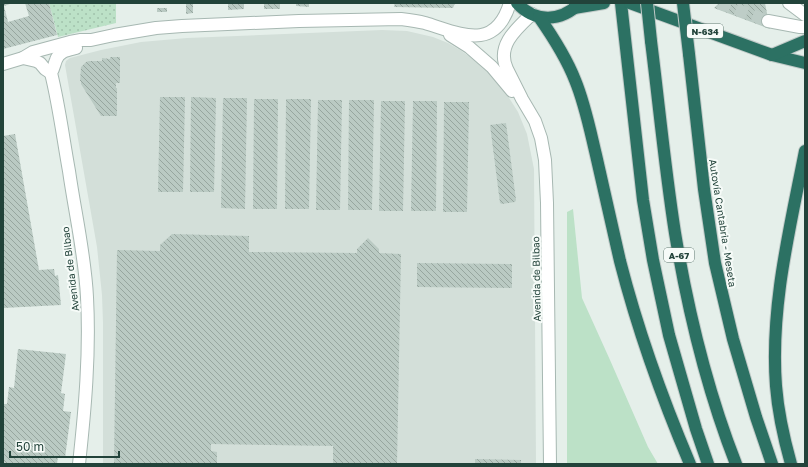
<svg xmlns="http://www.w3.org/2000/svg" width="808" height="467" viewBox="0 0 808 467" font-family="'Golos Text',sans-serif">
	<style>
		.built { fill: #d3dfd9 }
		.grass { fill: #bce1c7 }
		.park { fill: url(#park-dots) }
		.building { fill: url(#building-back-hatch) }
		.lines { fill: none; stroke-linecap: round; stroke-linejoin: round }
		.minor-tunnel { stroke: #becdc7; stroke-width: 12; stroke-dasharray: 12 6; stroke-linecap: butt }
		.minor-casing { stroke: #a7b8b2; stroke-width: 14 }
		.highway-casing { stroke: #c1cac8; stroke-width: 14 }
		.minor { stroke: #fff; stroke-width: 12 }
		.highway { stroke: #2c7163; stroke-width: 12 }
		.highway-bridge-casing { stroke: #c1cac8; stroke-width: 14; stroke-linecap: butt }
		.highway-bridge { stroke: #2c7163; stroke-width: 12 }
		.labels { text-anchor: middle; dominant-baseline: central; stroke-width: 4; stroke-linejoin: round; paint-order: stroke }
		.shield { fill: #f6fbf8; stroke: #627a73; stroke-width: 1 }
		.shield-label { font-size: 9px; font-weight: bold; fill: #22433a }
		.street-label { font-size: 10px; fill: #22433a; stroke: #f6fbf8 }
	</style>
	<defs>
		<pattern id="park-dots" width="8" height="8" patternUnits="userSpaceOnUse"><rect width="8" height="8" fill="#bce1c7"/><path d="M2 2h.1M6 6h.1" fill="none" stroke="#a1c2ac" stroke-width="1.8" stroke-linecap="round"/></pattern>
		<pattern id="building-back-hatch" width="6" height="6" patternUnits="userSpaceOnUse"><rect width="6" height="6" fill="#bacac3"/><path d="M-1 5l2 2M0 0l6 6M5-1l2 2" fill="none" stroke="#97a69f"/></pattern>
	</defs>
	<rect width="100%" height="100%" fill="#e5efea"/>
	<!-- built -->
	<polygon class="built" points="382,30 407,31 433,37 448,43 460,50 473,59 493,76 504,90 518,112 527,134 534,169 536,464 103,464 103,323 102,295 97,247 65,65 66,61 70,58 101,50 141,42 187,38"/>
	<!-- grass -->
	<polygon class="grass" points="573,209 582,298 610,360 648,447 658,464 567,464 567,212"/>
	<!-- park -->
	<polygon class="park" points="49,3 116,3 116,23 58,37"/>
	<!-- building -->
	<g class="building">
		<polygon points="3,3 13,3 4,6 8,22 29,16 25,3 49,3 57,35 3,49"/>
		<polygon points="186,3 193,3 193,13 186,14"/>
		<polygon points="228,3 244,3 244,9 228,10"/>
		<rect x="264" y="3" width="16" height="6"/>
		<polygon points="296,3 309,3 309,7 296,6"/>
		<polygon points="395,3 455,3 453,8 394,7"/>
		<polygon points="719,3 765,3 770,29 714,8"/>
		<rect x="157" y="8" width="10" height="4"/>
		<polygon points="110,57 120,57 120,83 116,83 116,88 117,88 117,116 101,116 81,84 81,81 80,81 81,67 86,62 89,61 102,61 102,58 110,59"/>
		<polygon points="160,97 185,97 183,192 158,192"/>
		<polygon points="191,97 216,98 214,192 190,192"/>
		<polygon points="223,98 247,98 245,209 221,208"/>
		<polygon points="254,99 278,99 277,209 253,209"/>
		<polygon points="286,99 311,99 309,209 285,209"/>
		<polygon points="318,100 342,100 340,210 316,210"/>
		<polygon points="349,100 374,100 372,210 348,210"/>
		<polygon points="381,101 405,101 403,211 379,211"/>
		<polygon points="413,101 437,101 436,211 411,211"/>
		<polygon points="444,102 469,102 467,212 443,212"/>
		<polygon points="506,123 516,200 515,202 502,204 500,203 490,125"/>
		<polygon points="15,134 39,270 54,269 55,276 58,275 61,305 3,308 3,136"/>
		<polygon points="172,234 249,236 249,252 357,253 357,249 368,238 379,249 379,253 401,254 397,464 333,464 333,446 211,444 211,451 217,452 217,464 114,464 117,250 160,251 160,245"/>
		<polygon points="417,263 512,264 512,288 417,287"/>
		<polygon points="18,349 66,354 61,393 65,394 63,411 71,412 65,458 58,456 57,464 3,464 3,404 7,404 9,387 14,388"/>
		<polygon points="475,459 521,460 521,464 475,464"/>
	</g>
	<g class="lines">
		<!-- minor-tunnel -->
		<polyline class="minor-tunnel" points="719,3 768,21"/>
		<defs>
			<g id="minor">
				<polyline points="789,3 805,15"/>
				<path d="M532,14C516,29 496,46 507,69L522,99L535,121L541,138L545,160L547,203L550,464"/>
				<polyline points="768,21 800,27 805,27"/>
				<polyline points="450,35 469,47 492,67 512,91"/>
				<path d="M76,48C68,50 59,51 56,60C54,65 54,68 51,73C59,105 63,138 69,171C75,213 85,255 87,297C90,353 85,409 79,464"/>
				<polyline points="23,58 36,61 40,63 45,69 51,73"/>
				<path d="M3,64L23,58L33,52L70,42L81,40H91L114,35L156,28L182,26L299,21L401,19C409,20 417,21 425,23C461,34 495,52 510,3"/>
			</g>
			<g id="highway">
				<path d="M517,3C535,23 561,22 580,3"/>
				<polyline points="621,3 643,200 653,260 669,335 696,429 708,464"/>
				<polyline points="630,3 772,55 805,63"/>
				<polyline points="574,8 604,3"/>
				<path d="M539,17C553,37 566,57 575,80C585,104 590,130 596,155C604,191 612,226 620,261C638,331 662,398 690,464"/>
				<path d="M651,41C659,105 665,169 675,233C688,311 707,390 736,464"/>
				<polyline points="689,54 704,189 715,263 733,339 756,417 772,464"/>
				<polyline points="772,55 805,41"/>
				<path d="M791,464C784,439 778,412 776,386C770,307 790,228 805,151"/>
			</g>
		</defs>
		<!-- minor casing -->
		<use href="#minor" class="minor-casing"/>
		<!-- highway casing -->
		<use href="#highway" class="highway-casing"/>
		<!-- minor -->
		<use href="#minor" class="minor"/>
		<!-- highway -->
		<use href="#highway" class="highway"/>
		<defs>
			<g id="highway-bridge">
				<polyline points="647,3 651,41"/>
				<polyline points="683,3 689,54"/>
			</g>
		</defs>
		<!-- highway-bridge casing -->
		<use href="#highway-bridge" class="highway-bridge-casing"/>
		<!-- highway-bridge -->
		<use href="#highway-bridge" class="highway-bridge"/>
	</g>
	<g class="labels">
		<!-- shield labels -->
		<g class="shield">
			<rect x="687" y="24" width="36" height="14" rx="3"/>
			<rect x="664" y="248" width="30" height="14" rx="3"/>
		</g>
		<g class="shield-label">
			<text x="705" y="31">N-634</text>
			<text x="679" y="255">A-67</text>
		</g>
		<!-- street labels -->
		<g class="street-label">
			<text transform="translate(723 223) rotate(81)">Autovía Cantabria - Meseta</text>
			<text transform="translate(70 269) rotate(-97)">Avenida de Bilbao</text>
			<text transform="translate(536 279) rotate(-91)">Avenida de Bilbao</text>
		</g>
	</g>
	<!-- border -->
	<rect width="808" height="467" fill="none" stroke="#22433a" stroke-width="8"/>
	<!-- scale -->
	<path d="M10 451v6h109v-6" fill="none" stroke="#22433a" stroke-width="2"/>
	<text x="16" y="451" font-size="12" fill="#22433a" stroke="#f6fbf8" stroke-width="3" paint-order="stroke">50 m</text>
</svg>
